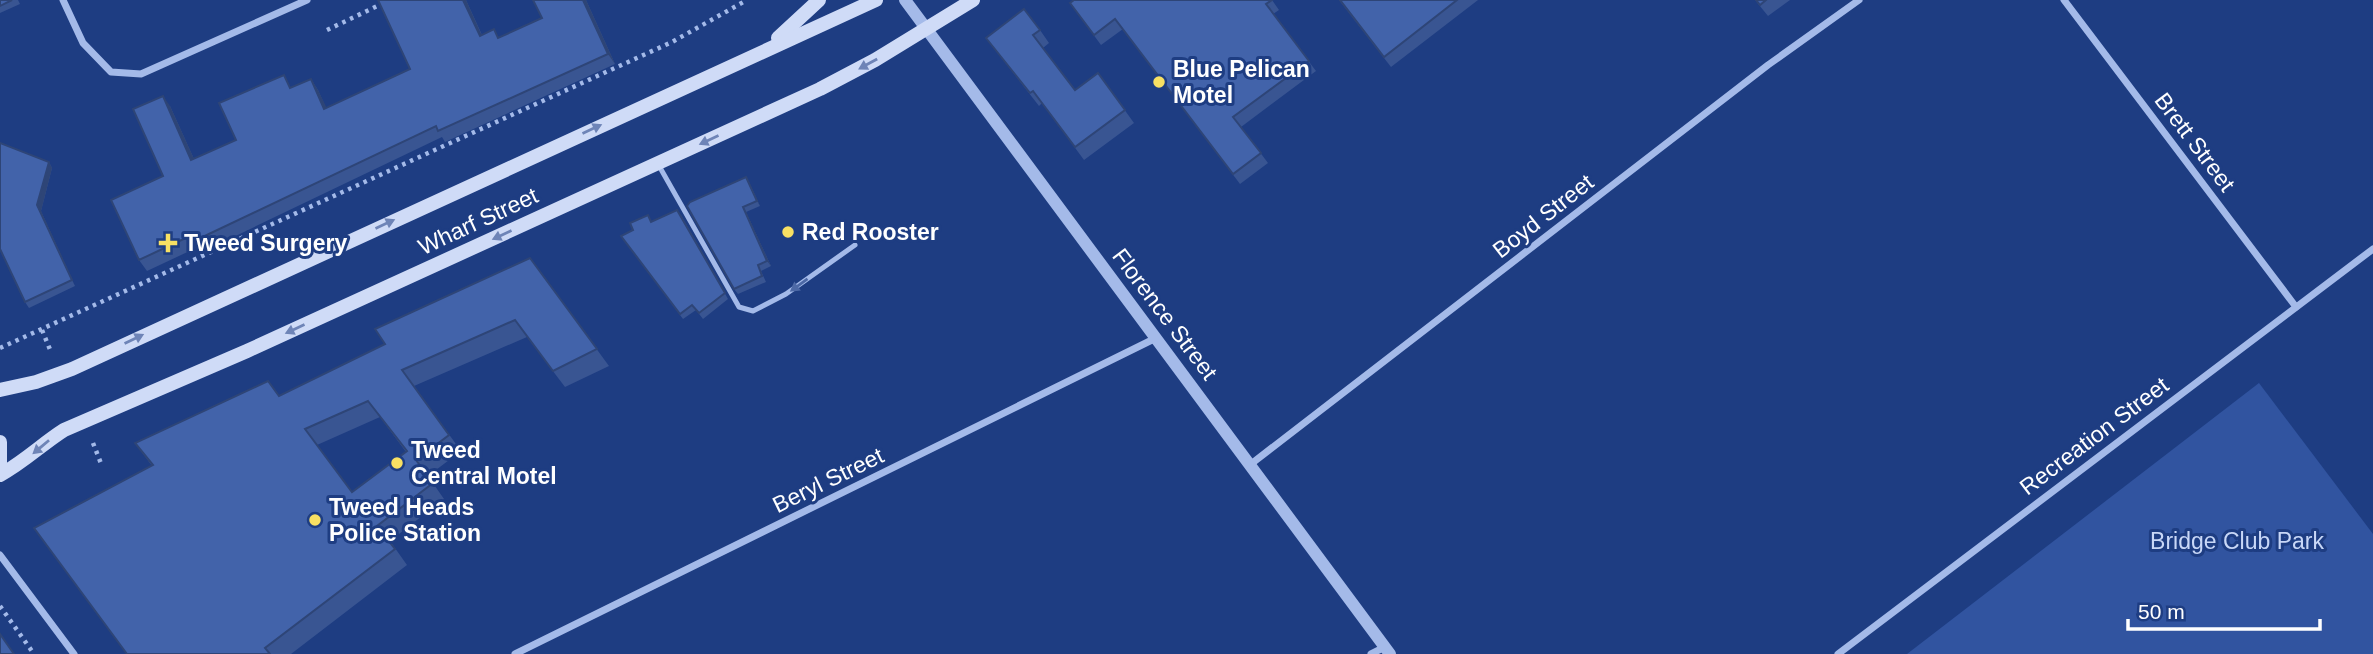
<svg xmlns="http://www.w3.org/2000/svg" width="2373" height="654" viewBox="0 0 2373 654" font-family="Helvetica,sans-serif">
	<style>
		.park { fill: #3154a0 }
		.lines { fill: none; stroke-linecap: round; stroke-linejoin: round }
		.path { stroke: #a4bae9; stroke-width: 4.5; stroke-dasharray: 3.5 5; stroke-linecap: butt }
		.service { stroke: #a4bae9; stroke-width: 5 }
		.minor { stroke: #a4bae9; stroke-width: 7 }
		.tertiary { stroke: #a4bae9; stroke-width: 12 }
		.secondary { stroke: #cfdbf7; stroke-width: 14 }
		.wall { fill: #395592; fill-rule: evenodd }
		.shaded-wall { fill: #2e4577 }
		.building { fill: #4263aa; stroke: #2e4577; stroke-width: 2; fill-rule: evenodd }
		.oneway { fill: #6e84b7 }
		.oneway2 { fill: #4d69a6 }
		.poi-dot { fill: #f8e063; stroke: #1e3d82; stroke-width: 2.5 }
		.labels { text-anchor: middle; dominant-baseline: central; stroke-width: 6; stroke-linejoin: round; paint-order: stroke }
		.poi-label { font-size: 23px; font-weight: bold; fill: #fff; stroke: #1e3d82; text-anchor: start }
		.street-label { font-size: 23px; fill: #fff; stroke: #1e3d82 }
		.park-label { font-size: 23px; fill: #c8d7f7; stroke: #1e3d82 }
	</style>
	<rect width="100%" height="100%" fill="#1e3d82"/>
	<!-- park -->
	<polygon class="park" points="2259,383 2373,534 2373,654 1907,654"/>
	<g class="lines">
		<!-- path -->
		<g class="path">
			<polyline points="327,30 390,0"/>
			<polyline points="42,330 51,352"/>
			<polyline points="0,348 672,42 747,0"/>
			<polyline points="93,443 102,466"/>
			<polyline points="0,606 34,654"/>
		</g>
		<!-- service -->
		<polyline class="service" points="658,164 739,307 753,311 786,294 855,245"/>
		<!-- minor -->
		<g class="minor">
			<polyline points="63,0 83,43 111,72 141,74 307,0"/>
			<polyline points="2064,0 2296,307"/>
			<polyline points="1251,464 1768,65 1859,0"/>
			<polyline points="0,555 74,654"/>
			<polyline points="515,654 1156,338"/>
			<polyline points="1371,654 1385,647"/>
			<polyline points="1838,654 2373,249"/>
		</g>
		<!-- tertiary -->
		<polyline class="tertiary" points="905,0 1390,654"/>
		<!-- secondary -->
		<g class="secondary">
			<polyline points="778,38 819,0"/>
			<polyline points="0,390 36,382 72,369 876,0"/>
			<polyline points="0,442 0,463"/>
			<path d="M0,475C24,462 42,444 64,430L247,351L820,89L875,60L973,0"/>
		</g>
	</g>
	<!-- wall -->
	<g class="wall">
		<polygon points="0,0 18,0 20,4 0,13"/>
		<polygon points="379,0 466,0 482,35 500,37 586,0 615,64 445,142 442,137 200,253 196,248 147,271 139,260 163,176 170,106 194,159 236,140 292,87 311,79 318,90 326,108 410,69"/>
		<polygon points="1272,0 1279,10 1273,14 1316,71 1241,127 1268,163 1240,184 1123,29 1101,45 1070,3"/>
		<polygon points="1339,0 1478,0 1391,67"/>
		<polygon points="1755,0 1790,0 1768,16"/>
		<polygon points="1040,30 1049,43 1043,48 1075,90 1098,73 1134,123 1084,160 1042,103 1039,106 986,38"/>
		<polygon points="49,162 52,168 41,211 75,286 29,308 25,302"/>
		<polygon points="746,177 749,182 760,206 746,212 771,266 761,271 766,282 738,294 734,289"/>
		<polygon points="681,215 728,299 703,319 696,310 683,319 621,236 653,221"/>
		<path d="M530,258L609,366L565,387L527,337L414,386L461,451L428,476L444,499L390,541L407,565L291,654H126L152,466L135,443L279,396L385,344ZM380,417L406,452L352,492L317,445Z"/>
	</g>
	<!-- shaded-wall -->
	<g class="shaded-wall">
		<polygon points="463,0 466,0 487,47 480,36"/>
		<polygon points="583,0 586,0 615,64 608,54"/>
		<polygon points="311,79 318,90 332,119 324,109"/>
		<polygon points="163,96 170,106 199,170 191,160"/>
		<polygon points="49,162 52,168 41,211 75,286 72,280 37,205"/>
		<polygon points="746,177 749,182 760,206 757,201"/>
		<polygon points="743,207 746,212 771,266 767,261"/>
	</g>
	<!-- building -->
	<g class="building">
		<polygon points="0,0 12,0 0,6"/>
		<polygon points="378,0 463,0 480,36 494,29 498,38 542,18 533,0 583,0 608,54 438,131 436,126 192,242 190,236 139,260 111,200 163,176 133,109 163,96 191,160 236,140 219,103 284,75 290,88 311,79 324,109 410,69"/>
		<polygon points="1074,0 1272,0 1266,4 1309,61 1233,117 1261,153 1233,174 1115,19 1094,35 1070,3"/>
		<polygon points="1340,0 1457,0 1384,57"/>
		<polygon points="1756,0 1766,0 1760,5"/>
		<polygon points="1024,9 1040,30 1033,35 1075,90 1098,73 1125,110 1075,147 1033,91 1030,93 986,38"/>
		<polygon points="0,143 49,162 37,205 72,280 25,302 0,249"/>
		<polygon points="746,177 757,201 743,207 767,261 758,265 762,276 734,289 687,206 690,202"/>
		<polygon points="677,210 725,293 699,313 692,305 680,314 621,236 633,230 630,223 648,215 651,222"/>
		<path d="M530,258L597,349L553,371L515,320L402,370L449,435L416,460L433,483L377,526L395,549L265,648L270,654H127L34,528L153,465L135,443L268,381L279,396L385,344L375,329ZM368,401L407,451L352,492L305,429Z"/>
		<polygon points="0,634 14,654 0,654"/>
	</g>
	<!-- one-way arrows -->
	<defs><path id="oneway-solid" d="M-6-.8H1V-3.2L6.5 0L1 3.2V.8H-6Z" transform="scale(1.75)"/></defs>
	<g class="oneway">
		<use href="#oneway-solid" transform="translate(868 64) rotate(151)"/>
		<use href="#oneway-solid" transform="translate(592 129) rotate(-25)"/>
		<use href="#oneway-solid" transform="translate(709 140) rotate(155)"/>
		<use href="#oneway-solid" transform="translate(385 224) rotate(-25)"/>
		<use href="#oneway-solid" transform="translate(502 235) rotate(155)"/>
		<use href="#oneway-solid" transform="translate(295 329) rotate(155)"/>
		<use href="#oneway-solid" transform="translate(134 339) rotate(-26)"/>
		<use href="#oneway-solid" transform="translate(41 447) rotate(140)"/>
	</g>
	<use class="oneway2" href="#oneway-solid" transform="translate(799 285) rotate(144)"/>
	<!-- markers -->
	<g class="poi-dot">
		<circle cx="1159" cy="82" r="7"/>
		<circle cx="788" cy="232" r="7"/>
		<path d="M164.5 232.5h7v7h7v7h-7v7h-7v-7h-7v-7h7z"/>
		<circle cx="397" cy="463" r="7"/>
		<circle cx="315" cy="520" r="7"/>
	</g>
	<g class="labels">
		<!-- poi labels -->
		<g class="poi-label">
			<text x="1173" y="69">Blue Pelican<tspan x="1173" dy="26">Motel</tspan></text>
			<text x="802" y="232">Red Rooster</text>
			<text x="184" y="243">Tweed Surgery</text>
			<text x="411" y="450">Tweed<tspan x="411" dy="26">Central Motel</tspan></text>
			<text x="329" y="507">Tweed Heads<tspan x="329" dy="26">Police Station</tspan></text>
		</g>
		<!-- street labels -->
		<g class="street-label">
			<text transform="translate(2195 142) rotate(53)">Brett Street</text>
			<text transform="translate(1543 216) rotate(-38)">Boyd Street</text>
			<text transform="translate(478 221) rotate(-25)">Wharf Street</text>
			<text transform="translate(1165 314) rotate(53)">Florence Street</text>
			<text transform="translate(2094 436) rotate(-37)">Recreation Street</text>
			<text transform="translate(828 480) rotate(-26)">Beryl Street</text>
		</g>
		<!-- park labels -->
		<g class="park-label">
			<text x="2237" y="541">Bridge Club Park</text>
		</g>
	</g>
	<!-- scale -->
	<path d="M2128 619v10h192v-10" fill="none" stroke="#ffffff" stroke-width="3.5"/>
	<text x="2138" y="619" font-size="21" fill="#ffffff" stroke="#1e3d82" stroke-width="5" paint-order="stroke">50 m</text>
</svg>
